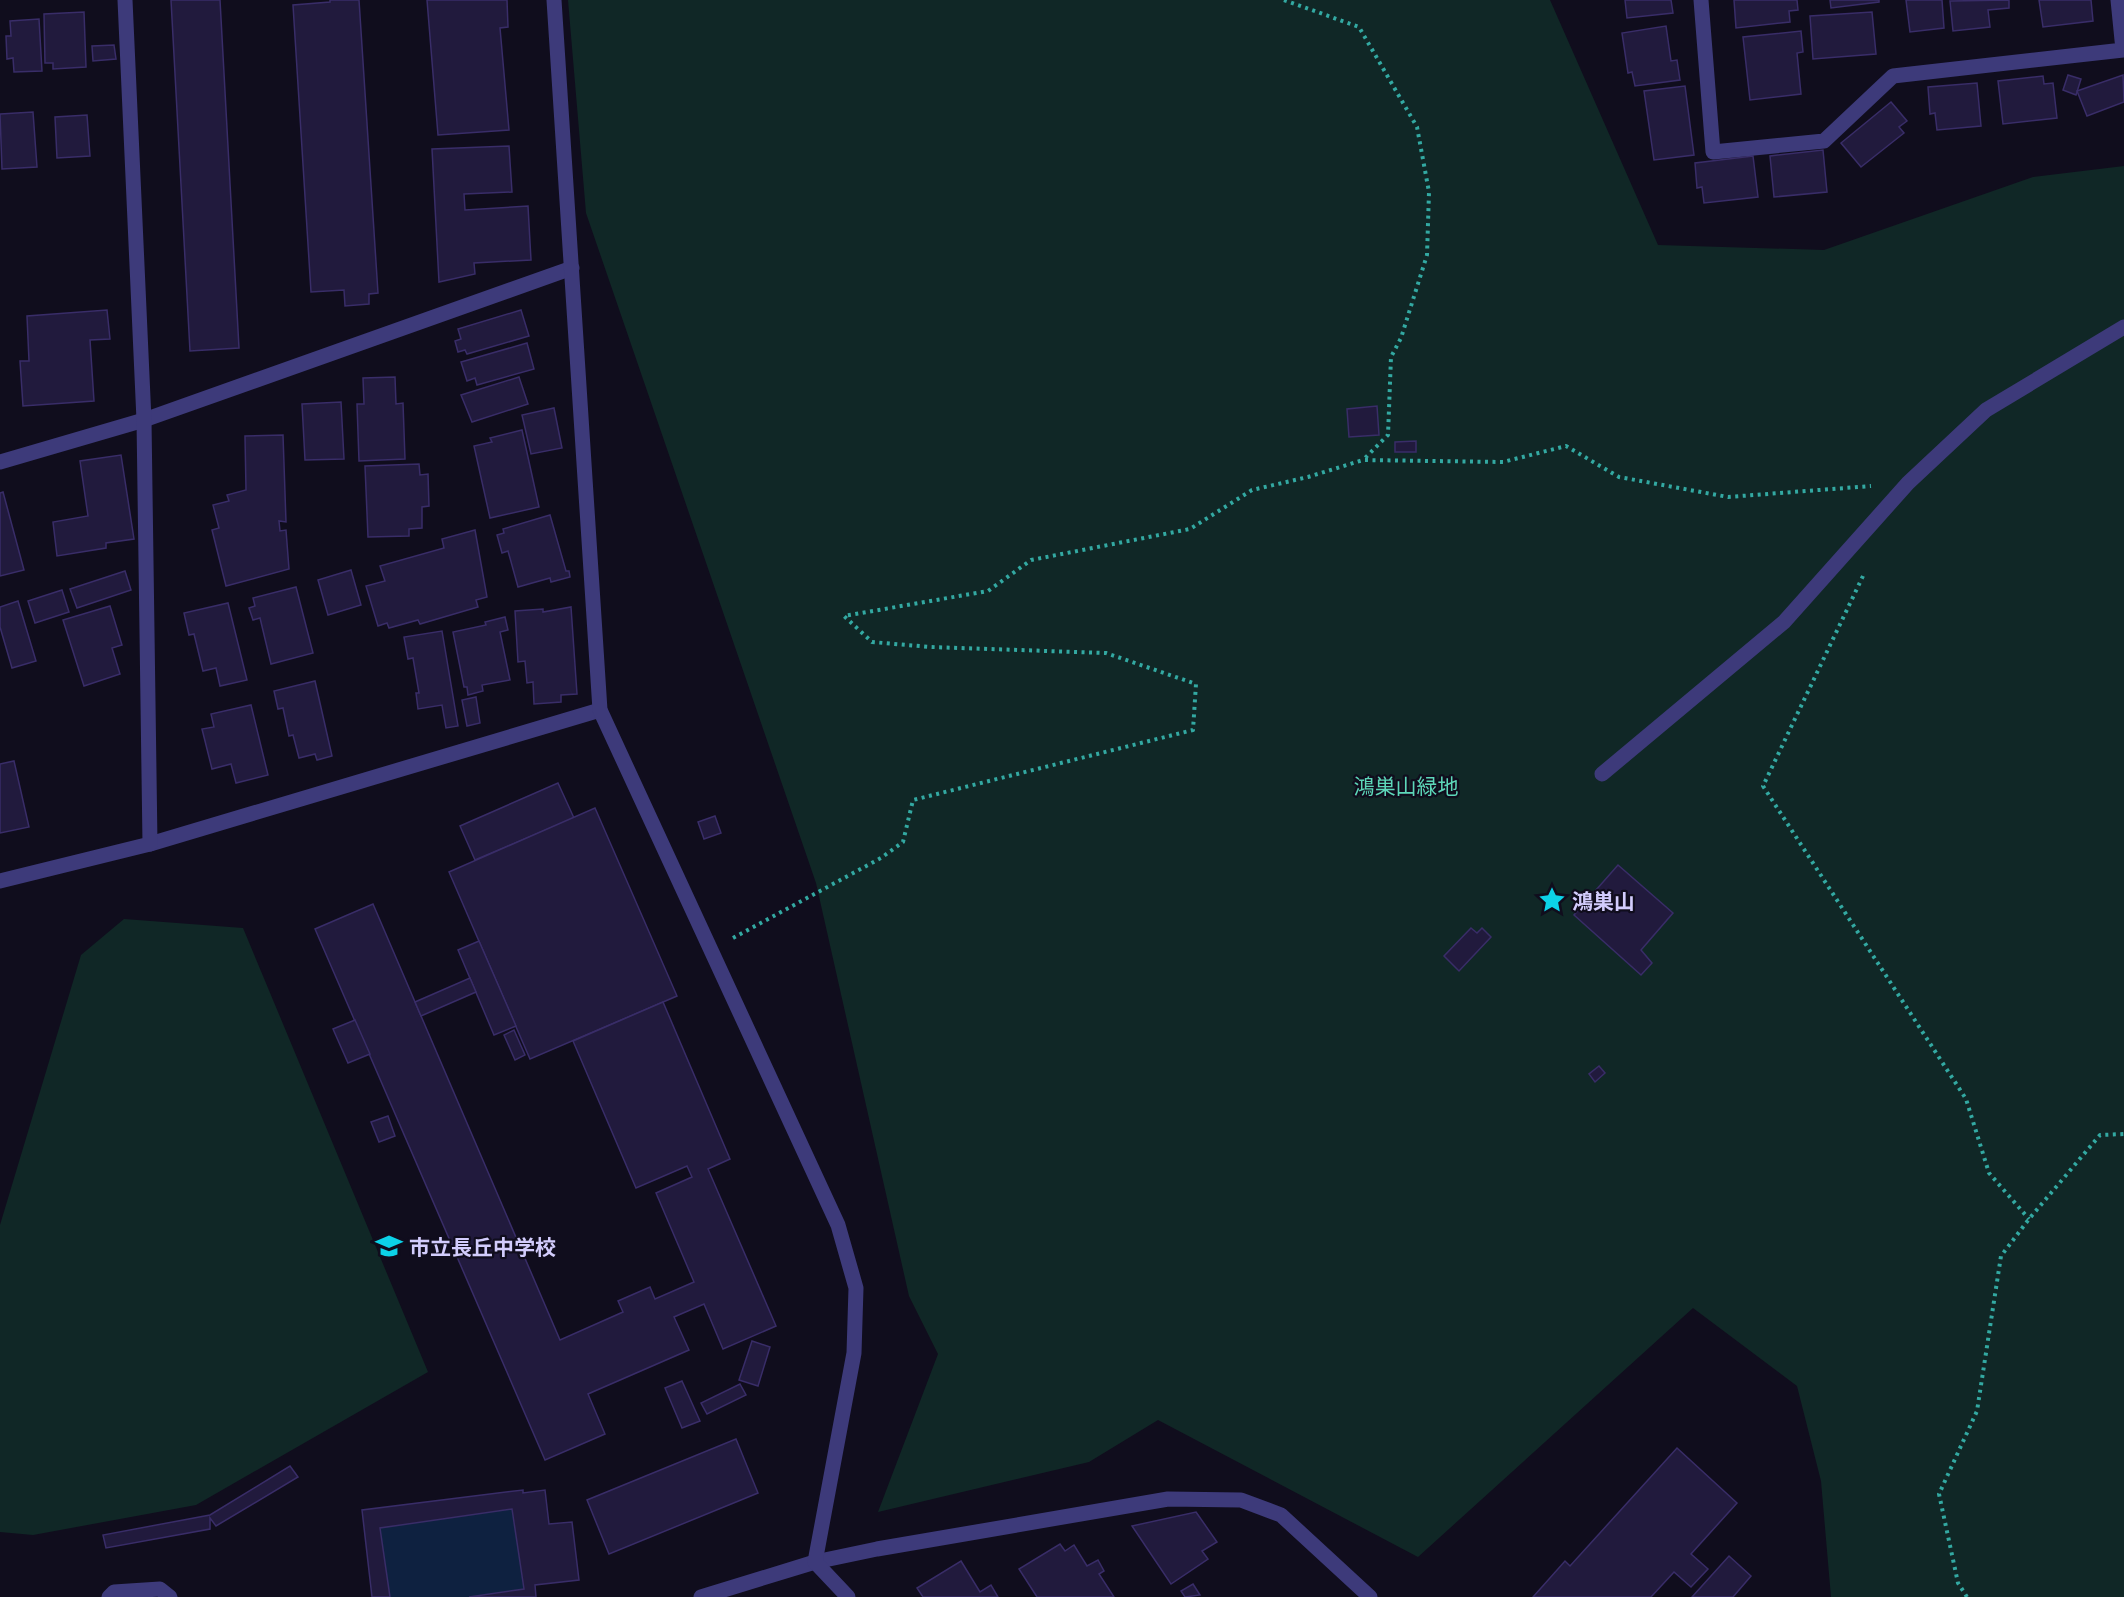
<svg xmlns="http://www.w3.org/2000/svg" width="2124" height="1597" viewBox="0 0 2124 1597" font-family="Barlow,'Noto Sans JP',sans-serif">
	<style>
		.green { fill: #102726 }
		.water { fill: #0e2140 }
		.building { fill: #211a3d; stroke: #392d68; stroke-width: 1.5 }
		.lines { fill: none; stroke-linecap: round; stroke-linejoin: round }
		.path { stroke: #33a9a2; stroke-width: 4; stroke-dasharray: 3 4.5; stroke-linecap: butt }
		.service { stroke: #3d3a7a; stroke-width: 15 }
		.minor { stroke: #3d3a7a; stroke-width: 15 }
		.tertiary { stroke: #3d3a7a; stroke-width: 15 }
		.labels { text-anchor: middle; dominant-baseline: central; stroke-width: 4.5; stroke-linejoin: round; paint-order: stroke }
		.park-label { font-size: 21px; fill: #5dd7b9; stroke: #100d1d }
		.poi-label { font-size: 21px; font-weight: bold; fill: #d2ccfc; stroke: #100d1d; text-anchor: start }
	</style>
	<rect width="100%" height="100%" fill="#100d1d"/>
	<!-- green -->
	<g class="green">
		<polygon points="568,0 1550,0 1658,245 1824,250 2033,177 2124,166 2124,1597 1831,1597 1821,1481 1797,1386 1693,1308 1418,1557 1158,1420 1089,1462 878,1512 938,1354 909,1296 816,883 586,213"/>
		<polygon points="124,919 243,928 428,1372 196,1505 33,1535 0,1532 0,1225 81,955"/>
	</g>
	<!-- water -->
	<polygon class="water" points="512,1509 524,1589 469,1597 390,1597 380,1528"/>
	<!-- building -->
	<g class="building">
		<polygon points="171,0 220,0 239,348 190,351"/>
		<polygon points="330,0 359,0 378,293 369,294 369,304 345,306 344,290 311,292 293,5 330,2"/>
		<polygon points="427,0 507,0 508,27 500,28 509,130 438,135"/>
		<polygon points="1625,0 1671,0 1673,13 1627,18"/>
		<polygon points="1734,0 1797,0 1798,10 1789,11 1790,22 1736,28"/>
		<polygon points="1830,0 1879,0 1879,2 1831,8"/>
		<polygon points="1906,0 1942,0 1944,28 1910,32"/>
		<polygon points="2009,0 2009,8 1988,10 1990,27 1953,31 1950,1"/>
		<polygon points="2039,0 2091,0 2093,21 2043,27"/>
		<polygon points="84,12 86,67 53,69 53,63 45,63 44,14"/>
		<polygon points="1872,12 1876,54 1813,59 1810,16"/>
		<polygon points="39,19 42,71 14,72 13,58 7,59 6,36 11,36 10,21"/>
		<polygon points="1666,26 1671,61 1677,60 1680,80 1635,86 1632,72 1628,73 1622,33"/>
		<polygon points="1801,31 1803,52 1797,53 1801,94 1750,100 1743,37"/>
		<polygon points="114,45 116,59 93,61 92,46"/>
		<polygon points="2068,75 2081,79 2076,95 2063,90"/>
		<polygon points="2123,75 2124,102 2087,116 2077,91"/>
		<polygon points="2043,76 2044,84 2053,83 2057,118 2003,124 1998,81"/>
		<polygon points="1977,83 1981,126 1937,130 1935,113 1930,114 1928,87"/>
		<polygon points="1685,86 1694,155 1654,160 1644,91"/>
		<polygon points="1891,102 1907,121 1899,127 1904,133 1861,167 1841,143"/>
		<polygon points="33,112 37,167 2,169 0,114"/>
		<polygon points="87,115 90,156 57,158 55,117"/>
		<polygon points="509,146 512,192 464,194 465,210 528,206 531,260 474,263 475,274 439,282 432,149"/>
		<polygon points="1823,150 1827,192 1774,197 1770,156"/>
		<polygon points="1753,156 1758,197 1704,203 1702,187 1697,188 1695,163"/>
		<polygon points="107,310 110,339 90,340 94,401 23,406 20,361 29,361 27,316"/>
		<polygon points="521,310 529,336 467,354 465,350 458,352 455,341 461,339 458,329"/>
		<polygon points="527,343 534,369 477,385 475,378 467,381 461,362"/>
		<polygon points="395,377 396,404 403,403 405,459 359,461 357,404 364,404 363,378"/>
		<polygon points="519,377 528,404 472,422 461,395"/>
		<polygon points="341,402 344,459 305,460 302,404"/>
		<polygon points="1377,406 1379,435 1349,437 1347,409"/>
		<polygon points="554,408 562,448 531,454 522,415"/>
		<polygon points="522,430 539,507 490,518 474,446 492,442 490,438"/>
		<polygon points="283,435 286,522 279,521 280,531 286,530 289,569 226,586 212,530 219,528 213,505 229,501 227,495 246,490 245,436"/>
		<polygon points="1416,441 1416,452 1395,452 1395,442"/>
		<polygon points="121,455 134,539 106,543 106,548 57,556 53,522 88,516 80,461"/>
		<polygon points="419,464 420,475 428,474 429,506 422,507 422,528 409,529 409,536 368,537 365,466"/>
		<polygon points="3,492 24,570 0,576 0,493"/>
		<polygon points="550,515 566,571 569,571 570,577 551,582 550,578 518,587 508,551 502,553 497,535 504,533 503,529"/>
		<polygon points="475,530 487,597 476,600 478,607 420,624 418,620 389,628 387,623 378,626 366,586 385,581 380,566 444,548 442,539"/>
		<polygon points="351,570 361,605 328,615 318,580"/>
		<polygon points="125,571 131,590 77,608 70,589"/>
		<polygon points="296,587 313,653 271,664 260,618 253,620 249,608 255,606 253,598"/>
		<polygon points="62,590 69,612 35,623 28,601"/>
		<polygon points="18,601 36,661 12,668 0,627 0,607"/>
		<polygon points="228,603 247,680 220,686 216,668 203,671 194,634 189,635 184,613"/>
		<polygon points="110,606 122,645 112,648 120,674 84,686 63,620"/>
		<polygon points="571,607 577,694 561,695 561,702 534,704 533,682 527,683 525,661 518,662 515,611 543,609 543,612"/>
		<polygon points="505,617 508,630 500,632 510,680 482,685 483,691 468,695 467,687 464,687 453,632 486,625 485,622"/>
		<polygon points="442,631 458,726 446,728 442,705 418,709 416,693 419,693 413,658 408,659 404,637"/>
		<polygon points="315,681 332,756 317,760 315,754 299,758 293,735 289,736 283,708 278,709 274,691"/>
		<polygon points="476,697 480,723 467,726 462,700"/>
		<polygon points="251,705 268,775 236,783 231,764 212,769 202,729 214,727 211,714"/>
		<polygon points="14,761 29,827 0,833 0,764"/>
		<polygon points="558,783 574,818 475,860 460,826"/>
		<polygon points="595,808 677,996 530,1059 449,872"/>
		<polygon points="715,816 721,833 704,839 698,822"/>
		<polygon points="1618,865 1673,913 1641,950 1652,963 1641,975 1574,915"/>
		<polygon points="373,904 560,1340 623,1312 618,1301 650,1287 655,1299 694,1282 656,1193 692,1177 687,1166 636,1188 573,1041 663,1002 730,1159 708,1169 776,1326 723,1349 704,1304 674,1317 689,1350 588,1394 605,1434 545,1460 315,929"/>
		<polygon points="1471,928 1477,933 1482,928 1491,937 1459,971 1444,956"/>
		<polygon points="479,941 516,1026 494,1035 458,950"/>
		<polygon points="470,978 476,992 421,1016 415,1002"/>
		<polygon points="355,1020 370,1054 348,1063 333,1029"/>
		<polygon points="514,1030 525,1055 515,1060 504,1035"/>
		<polygon points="1599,1066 1605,1073 1595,1082 1589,1074"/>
		<polygon points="388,1116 395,1136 379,1142 371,1122"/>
		<polygon points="752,1341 770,1347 758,1386 739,1380"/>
		<polygon points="682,1381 700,1421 682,1428 665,1388"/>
		<polygon points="740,1384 746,1395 707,1414 701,1403"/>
		<polygon points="736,1439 758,1493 609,1554 587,1500"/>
		<polygon points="1677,1448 1737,1503 1691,1554 1708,1569 1691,1587 1674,1572 1651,1597 1533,1597 1565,1561 1570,1566"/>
		<polygon points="290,1466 298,1477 216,1526 210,1518 210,1529 106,1548 103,1535 210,1515"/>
		<polygon points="523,1490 523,1493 545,1490 549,1524 572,1522 579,1580 535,1585 536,1597 469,1597 524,1589 512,1509 380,1528 390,1597 372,1597 362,1510"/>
		<polygon points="1196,1512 1217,1542 1202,1551 1208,1559 1171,1584 1132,1526"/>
		<polygon points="1060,1544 1065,1551 1074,1545 1087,1566 1098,1560 1104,1571 1099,1574 1114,1597 1037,1597 1019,1569"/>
		<polygon points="1729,1556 1751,1576 1733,1597 1692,1597"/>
		<polygon points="961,1561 980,1592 991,1585 998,1597 923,1597 917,1588"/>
		<polygon points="1193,1584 1200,1595 1185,1597 1181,1591"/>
	</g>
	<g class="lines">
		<!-- path -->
		<g class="path">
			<polyline points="1284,0 1359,27 1417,127 1429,192 1427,255 1401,338 1391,357 1388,435 1364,459"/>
			<polyline points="1863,576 1763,786 1966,1099 1989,1173 2029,1219"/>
			<polyline points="733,938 881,858 903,842 913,800 1193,730 1196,684 1106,653 931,647 872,642 844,616 988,591 1031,560 1190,529 1252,490 1308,477 1363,460 1503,462 1566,446 1619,477 1728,497 1871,486"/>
			<polyline points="1967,1597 1958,1583 1939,1494 1977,1411 2001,1256 2029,1219 2100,1135 2124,1134"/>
		</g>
		<!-- service -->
		<polyline class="service" points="1602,774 1784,622 1908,483 1986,410 2124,327"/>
		<!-- minor -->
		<g class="minor">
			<polyline points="1701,0 1713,152 1824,141 1893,76 2123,50 2118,0"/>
			<polyline points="0,462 144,420 572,268"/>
			<polyline points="150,844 600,710"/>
			<polyline points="0,881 150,844 144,420 125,0"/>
			<polyline points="109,1597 114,1592 160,1589 170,1597"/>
			<polyline points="701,1597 815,1562 877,1549 1168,1499 1241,1500 1281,1515 1370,1597"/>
		</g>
		<!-- tertiary -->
		<polyline class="tertiary" points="554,0 600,710 838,1225 856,1288 854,1353 815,1562 848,1597"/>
	</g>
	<!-- icons -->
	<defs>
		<symbol id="sight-bare" viewBox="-9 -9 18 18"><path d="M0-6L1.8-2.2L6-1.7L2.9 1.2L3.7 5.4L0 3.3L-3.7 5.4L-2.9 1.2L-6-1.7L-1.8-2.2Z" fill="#0cd2e8" stroke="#100d1d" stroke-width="2.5" paint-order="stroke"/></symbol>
		<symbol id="school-bare" viewBox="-9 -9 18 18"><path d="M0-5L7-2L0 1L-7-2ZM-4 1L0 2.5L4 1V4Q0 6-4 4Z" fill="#0cd2e8" stroke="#100d1d" stroke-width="2.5" paint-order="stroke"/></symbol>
	</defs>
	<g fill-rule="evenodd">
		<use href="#sight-bare" x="1533" y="881" width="38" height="38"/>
		<use href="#school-bare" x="370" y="1227" width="38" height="38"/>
	</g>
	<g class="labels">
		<!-- park labels -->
		<g class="park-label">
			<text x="1406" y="785">鴻巣山緑地</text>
		</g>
		<!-- poi labels -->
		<g class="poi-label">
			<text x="1572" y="900">鴻巣山</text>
			<text x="409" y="1246">市立長丘中学校</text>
		</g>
	</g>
</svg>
